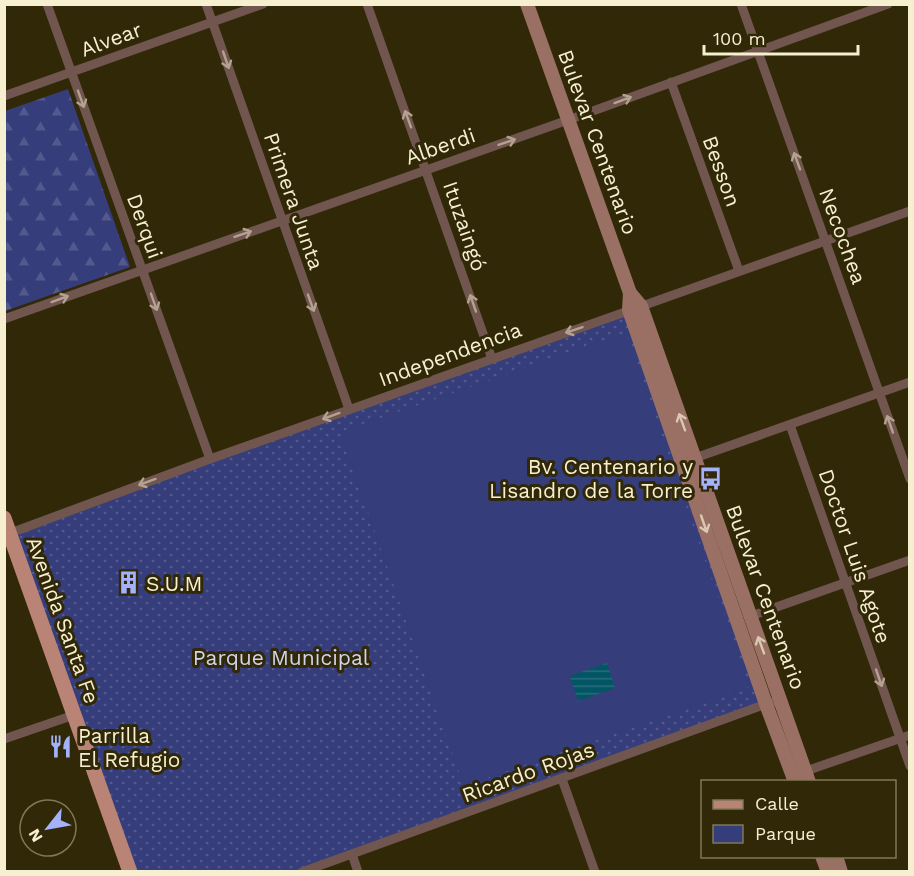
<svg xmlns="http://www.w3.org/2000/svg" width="914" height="876" viewBox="0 0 914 876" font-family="'Work Sans',sans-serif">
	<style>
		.green { fill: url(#green-dots) }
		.forest { fill: url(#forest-firs) }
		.pitch { fill: #353d7b }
		.water { fill: url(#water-rules) }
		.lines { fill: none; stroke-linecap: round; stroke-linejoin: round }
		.minor { stroke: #71564f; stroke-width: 9 }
		.secondary { stroke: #9a7065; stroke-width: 14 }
		.primary { stroke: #b98375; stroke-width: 15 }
		.oneway { stroke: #b4a290 }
		.oneway2 { stroke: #dac9b0 }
		.labels { text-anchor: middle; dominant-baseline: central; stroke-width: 6; stroke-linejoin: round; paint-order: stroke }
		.street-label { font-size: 21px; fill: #f6efd0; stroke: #302807 }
		.poi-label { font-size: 21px; fill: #f6efd0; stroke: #302807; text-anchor: start }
		.park-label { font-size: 21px; fill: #d0d5eb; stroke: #302807 }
	</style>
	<defs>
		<pattern id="green-dots" width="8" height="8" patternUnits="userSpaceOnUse" patternTransform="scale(1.5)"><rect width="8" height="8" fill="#353d7b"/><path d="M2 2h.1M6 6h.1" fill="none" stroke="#53598d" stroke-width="1.8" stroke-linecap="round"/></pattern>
		<pattern id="forest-firs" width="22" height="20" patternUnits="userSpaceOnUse" patternTransform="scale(1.5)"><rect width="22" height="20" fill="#353d7b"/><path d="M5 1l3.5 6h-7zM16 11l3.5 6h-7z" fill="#53598d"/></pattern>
		<pattern id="water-rules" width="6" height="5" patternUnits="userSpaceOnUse" patternTransform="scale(1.5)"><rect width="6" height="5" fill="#025565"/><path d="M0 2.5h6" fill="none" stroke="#286e7a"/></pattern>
	</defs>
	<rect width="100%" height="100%" fill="#302807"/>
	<!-- green -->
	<polygon class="green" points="629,310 766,704 302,871 130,871 10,534"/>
	<!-- forest -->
	<polygon class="forest" points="68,89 130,267 5,311 5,111"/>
	<!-- pitch -->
	<polygon class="pitch" points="626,333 749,687 464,786 340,432"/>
	<!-- water -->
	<polygon class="water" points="607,663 615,688 578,701 570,676"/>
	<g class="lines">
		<!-- minor -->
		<g class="minor">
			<polyline points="47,4 210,459"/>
			<polyline points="206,4 349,409"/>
			<polyline points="367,4 492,359"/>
			<polyline points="741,4 910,479"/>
			<polyline points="671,82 739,271"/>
			<polyline points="4,96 263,4"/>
			<polyline points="4,319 568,120 888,4"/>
			<polyline points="790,425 910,766"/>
			<polyline points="695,458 910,382"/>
			<polyline points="5,535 210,459 910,211"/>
			<polyline points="751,616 910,560"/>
			<polyline points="4,739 74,715"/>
			<polyline points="806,771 910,735"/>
			<polyline points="562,779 595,872"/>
			<polyline points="352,854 358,872"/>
			<polyline points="302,872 766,704 781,700"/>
		</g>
		<!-- secondary -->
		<g class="secondary">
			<polyline points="527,4 630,293 641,306 809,782"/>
			<polyline points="630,293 629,310 766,704 795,782"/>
			<polyline points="822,856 828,872"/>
			<polyline points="836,856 841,872"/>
		</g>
		<!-- primary -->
		<polyline class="primary" points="4,518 130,872"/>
	</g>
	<!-- one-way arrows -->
	<defs><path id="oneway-shaft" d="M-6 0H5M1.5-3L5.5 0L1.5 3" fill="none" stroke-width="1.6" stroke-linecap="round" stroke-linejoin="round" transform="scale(1.5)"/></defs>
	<g class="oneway">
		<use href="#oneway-shaft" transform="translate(226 60) rotate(71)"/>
		<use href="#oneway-shaft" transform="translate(81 99) rotate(70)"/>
		<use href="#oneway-shaft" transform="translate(623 100) rotate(-20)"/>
		<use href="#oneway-shaft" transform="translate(408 119) rotate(-110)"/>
		<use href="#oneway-shaft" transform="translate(507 142) rotate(-19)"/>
		<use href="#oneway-shaft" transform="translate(797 161) rotate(-110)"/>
		<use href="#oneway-shaft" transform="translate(243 234) rotate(-19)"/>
		<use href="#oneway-shaft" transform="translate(60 299) rotate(-20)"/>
		<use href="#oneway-shaft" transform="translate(154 302) rotate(70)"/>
		<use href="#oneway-shaft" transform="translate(311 303) rotate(70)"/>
		<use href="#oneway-shaft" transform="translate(473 303) rotate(-109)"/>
		<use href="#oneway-shaft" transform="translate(574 330) rotate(161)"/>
		<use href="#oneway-shaft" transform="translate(331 416) rotate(160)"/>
		<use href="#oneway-shaft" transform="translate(890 424) rotate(-109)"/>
		<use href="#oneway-shaft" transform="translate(147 482) rotate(160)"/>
		<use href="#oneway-shaft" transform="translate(879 678) rotate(71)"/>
	</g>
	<g class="oneway2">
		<use href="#oneway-shaft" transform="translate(682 422) rotate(-110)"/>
		<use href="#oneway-shaft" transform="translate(704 524) rotate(71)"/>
		<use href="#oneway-shaft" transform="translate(761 645) rotate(-110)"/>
	</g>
	<!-- icons -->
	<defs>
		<symbol id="bus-bare" viewBox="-9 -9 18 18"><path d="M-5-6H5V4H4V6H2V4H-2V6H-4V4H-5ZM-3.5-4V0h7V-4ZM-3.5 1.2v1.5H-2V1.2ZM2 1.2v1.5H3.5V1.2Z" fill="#a4b2fc" stroke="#302807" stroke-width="2.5" paint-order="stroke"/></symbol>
		<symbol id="building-bare" viewBox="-9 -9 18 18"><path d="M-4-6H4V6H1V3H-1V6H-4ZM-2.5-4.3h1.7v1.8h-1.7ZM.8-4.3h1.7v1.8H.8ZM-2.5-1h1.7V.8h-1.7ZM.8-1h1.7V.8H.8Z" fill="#a4b2fc" stroke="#302807" stroke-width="2.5" paint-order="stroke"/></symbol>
		<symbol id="restaurant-bare" viewBox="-9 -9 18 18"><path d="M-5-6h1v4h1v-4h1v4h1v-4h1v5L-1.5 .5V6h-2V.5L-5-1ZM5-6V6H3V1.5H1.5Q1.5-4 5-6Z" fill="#a4b2fc" stroke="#302807" stroke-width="2.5" paint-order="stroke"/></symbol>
	</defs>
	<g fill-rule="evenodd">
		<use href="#bus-bare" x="694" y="462" width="33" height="33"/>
		<use href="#building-bare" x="112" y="566" width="33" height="33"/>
		<use href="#restaurant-bare" x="44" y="730" width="33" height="33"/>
	</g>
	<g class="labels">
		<!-- street labels -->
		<g class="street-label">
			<text transform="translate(111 39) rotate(-20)">Alvear</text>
			<text transform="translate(598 142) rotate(70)">Bulevar Centenario</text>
			<text transform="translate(440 146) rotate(-19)">Alberdi</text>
			<text transform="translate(722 171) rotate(70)">Besson</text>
			<text transform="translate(294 201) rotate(71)">Primera Junta</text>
			<text transform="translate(145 226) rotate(70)">Derqui</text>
			<text transform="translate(465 226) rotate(71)">Ituzaingó</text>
			<text transform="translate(843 236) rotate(70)">Necochea</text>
			<text transform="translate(450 354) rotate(-20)">Independencia</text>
			<text transform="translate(855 556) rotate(71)">Doctor Luis Agote</text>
			<text transform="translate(766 597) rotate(70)">Bulevar Centenario</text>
			<text transform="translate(63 620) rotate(70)">Avenida Santa Fe</text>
			<text transform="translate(528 772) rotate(-20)">Ricardo Rojas</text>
		</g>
		<!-- poi labels -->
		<g class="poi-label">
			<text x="693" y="466" text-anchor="end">Bv. Centenario y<tspan x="693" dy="24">Lisandro de la Torre</tspan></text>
			<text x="146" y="583">S.U.M</text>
			<text x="78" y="735">Parrilla<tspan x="78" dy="24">El Refugio</tspan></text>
		</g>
		<!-- park labels -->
		<g class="park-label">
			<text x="281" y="657">Parque Municipal</text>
		</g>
	</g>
	<!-- border -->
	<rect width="914" height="876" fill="none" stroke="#f6efd0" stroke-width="12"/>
	<!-- legend -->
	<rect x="701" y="780" width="195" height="78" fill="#302807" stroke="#7f7857" stroke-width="1.5"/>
	<rect x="713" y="800" width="30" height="9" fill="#b98375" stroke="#7f7857" stroke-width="1.5"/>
	<text x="755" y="810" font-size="18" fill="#f6efd0">Calle</text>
	<rect x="713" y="825" width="30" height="18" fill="#353d7b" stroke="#7f7857" stroke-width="1.5"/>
	<text x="755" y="840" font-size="18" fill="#f6efd0">Parque</text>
	<!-- north arrow -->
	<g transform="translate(48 828) rotate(239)"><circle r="28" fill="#302807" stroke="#7f7857" stroke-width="1.5"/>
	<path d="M0-4.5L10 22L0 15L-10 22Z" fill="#a4b2fc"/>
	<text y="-9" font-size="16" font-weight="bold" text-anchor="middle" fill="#f6efd0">N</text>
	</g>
	<!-- scale -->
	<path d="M704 45v9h154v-9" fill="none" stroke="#f6efd0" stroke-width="3"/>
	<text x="713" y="45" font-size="18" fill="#f6efd0" stroke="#302807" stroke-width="4.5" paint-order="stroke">100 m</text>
</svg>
